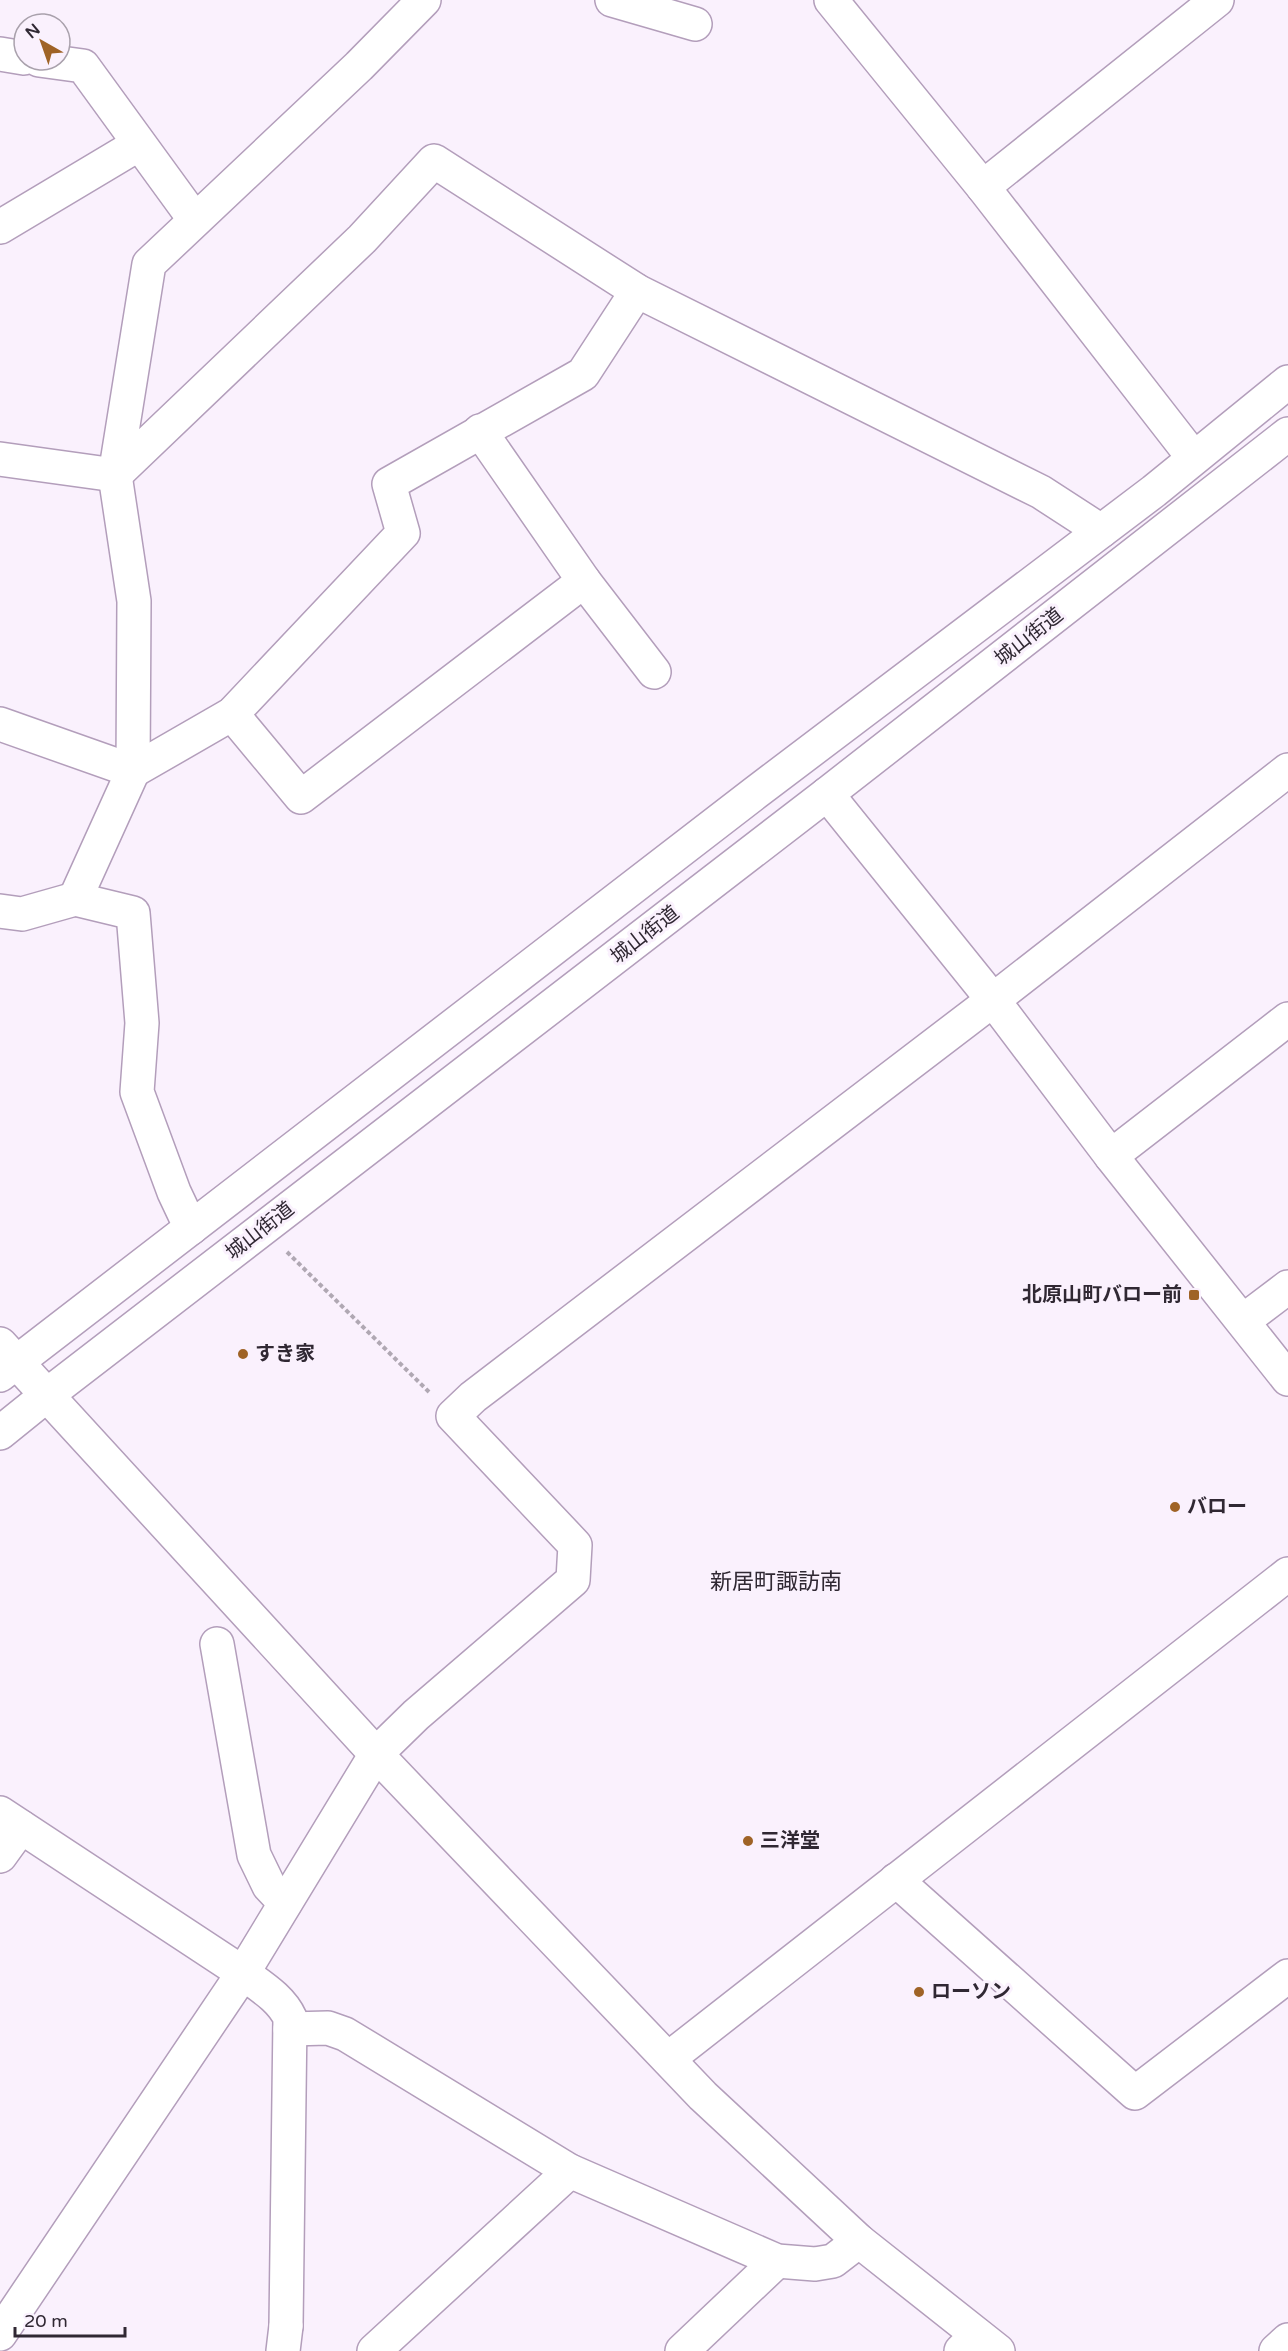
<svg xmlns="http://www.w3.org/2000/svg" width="1288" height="2351" viewBox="0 0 1288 2351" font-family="'Varela Round','Noto Sans JP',sans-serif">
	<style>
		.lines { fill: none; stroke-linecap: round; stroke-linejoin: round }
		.minor-casing { stroke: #b39ebb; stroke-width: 36 }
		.tertiary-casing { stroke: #b39ebb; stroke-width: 36 }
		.path { stroke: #b0a8b3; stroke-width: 4; stroke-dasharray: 4.5 3; stroke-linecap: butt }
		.minor { stroke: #fff; stroke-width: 33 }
		.tertiary { stroke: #fff; stroke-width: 33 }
		.poi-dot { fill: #9f6326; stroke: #faf1fd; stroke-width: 2 }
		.labels { text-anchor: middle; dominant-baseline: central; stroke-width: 6; stroke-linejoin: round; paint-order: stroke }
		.street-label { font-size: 20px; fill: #302833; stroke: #faf1fd }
		.poi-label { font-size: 20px; font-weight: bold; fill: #302833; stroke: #faf1fd; text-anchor: start }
		.quarter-label { font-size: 22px; fill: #302833; stroke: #faf1fd }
	</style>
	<rect width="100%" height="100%" fill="#faf1fd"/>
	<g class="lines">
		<defs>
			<g id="minor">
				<polyline points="612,0 695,24"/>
				<polyline points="0,54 24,58"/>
				<polyline points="39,60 83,66 195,220"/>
				<polyline points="983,187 1217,0"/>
				<polyline points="0,227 139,144"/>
				<polyline points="480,431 584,581 654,672"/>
				<polyline points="0,459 115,475"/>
				<polyline points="115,475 362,239 434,161 637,291 1041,492 1101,531"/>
				<polyline points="232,714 301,797 584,581"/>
				<polyline points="0,724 133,771 232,714 403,533 389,484 583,374 637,291"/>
				<polyline points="827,794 993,1000 1111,1156 1288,1379"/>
				<polyline points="0,911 22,914 75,899"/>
				<polyline points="1111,1156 1288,1019"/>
				<polyline points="191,1228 174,1192 137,1092 142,1023 133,913 75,899 133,771 134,601 115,475 149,264 359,66 424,0"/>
				<polyline points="1243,1321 1288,1287"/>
				<polyline points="217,1644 254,1855 269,1886 285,1903"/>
				<polyline points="0,1813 243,1973 0,2334"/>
				<polyline points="0,1856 21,1827"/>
				<polyline points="896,1880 1135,2093 1288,1976"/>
				<polyline points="290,2029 328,2028 345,2034 570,2171 777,2261 815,2264 833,2261 859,2241"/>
				<polyline points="668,2059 1288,1574"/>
				<path d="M286,2326L290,2018C281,1998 260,1986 243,1973L376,1754L416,1715L573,1580L575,1545L453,1416L473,1397L993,1000L1288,770"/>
				<polyline points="374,2351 570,2171"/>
				<polyline points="682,2351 777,2261"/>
				<polyline points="961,2351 977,2335"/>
				<polyline points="1276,2351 1288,2340"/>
			</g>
			<g id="tertiary">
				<polyline points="831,0 983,187 1193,457"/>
				<polyline points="0,1344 376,1754 703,2096 859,2241 998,2351"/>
				<polyline points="0,1375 755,793 1154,491 1288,382"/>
				<polyline points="0,1433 47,1395 827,794 1288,434"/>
				<polyline points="283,2351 286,2326"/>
			</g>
		</defs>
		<!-- minor casing -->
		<use href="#minor" class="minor-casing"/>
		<!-- tertiary casing -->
		<use href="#tertiary" class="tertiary-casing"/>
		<!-- path -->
		<polyline class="path" points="287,1252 429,1392"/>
		<!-- minor -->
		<use href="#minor" class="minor"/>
		<!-- tertiary -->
		<use href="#tertiary" class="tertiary"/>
	</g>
	<!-- markers -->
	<g class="poi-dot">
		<rect x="1188" y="1289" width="12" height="12" rx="3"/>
		<circle cx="243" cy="1354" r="6"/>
		<circle cx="1175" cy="1507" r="6"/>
		<circle cx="748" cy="1841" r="6"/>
		<circle cx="919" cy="1992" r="6"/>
	</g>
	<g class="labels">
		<!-- street labels -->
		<g class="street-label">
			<text transform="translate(1029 637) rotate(-38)">城山街道</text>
			<text transform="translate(645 935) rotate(-38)">城山街道</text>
			<text transform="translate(260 1231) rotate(-38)">城山街道</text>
		</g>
		<!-- poi labels -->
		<g class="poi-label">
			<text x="1182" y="1295" text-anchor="end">北原山町バロー前</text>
			<text x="255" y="1354">すき家</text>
			<text x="1187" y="1507">バロー</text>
			<text x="760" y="1841">三洋堂</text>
			<text x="931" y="1992">ローソン</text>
		</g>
		<!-- quarter labels -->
		<g class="quarter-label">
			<text x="776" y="1582">新居町諏訪南</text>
		</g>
	</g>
	<!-- north arrow -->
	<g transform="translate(42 42) rotate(320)"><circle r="28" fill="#faf1fd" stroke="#a9a1ac" stroke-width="1.5"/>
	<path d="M0-4.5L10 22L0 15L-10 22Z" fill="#9f6326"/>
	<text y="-9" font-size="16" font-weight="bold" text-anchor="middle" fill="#302833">N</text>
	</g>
	<!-- scale -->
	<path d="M15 2327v9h110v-9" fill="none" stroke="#302833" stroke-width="3"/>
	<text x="24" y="2327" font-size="18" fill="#302833" stroke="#faf1fd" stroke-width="4.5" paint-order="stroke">20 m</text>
</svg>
